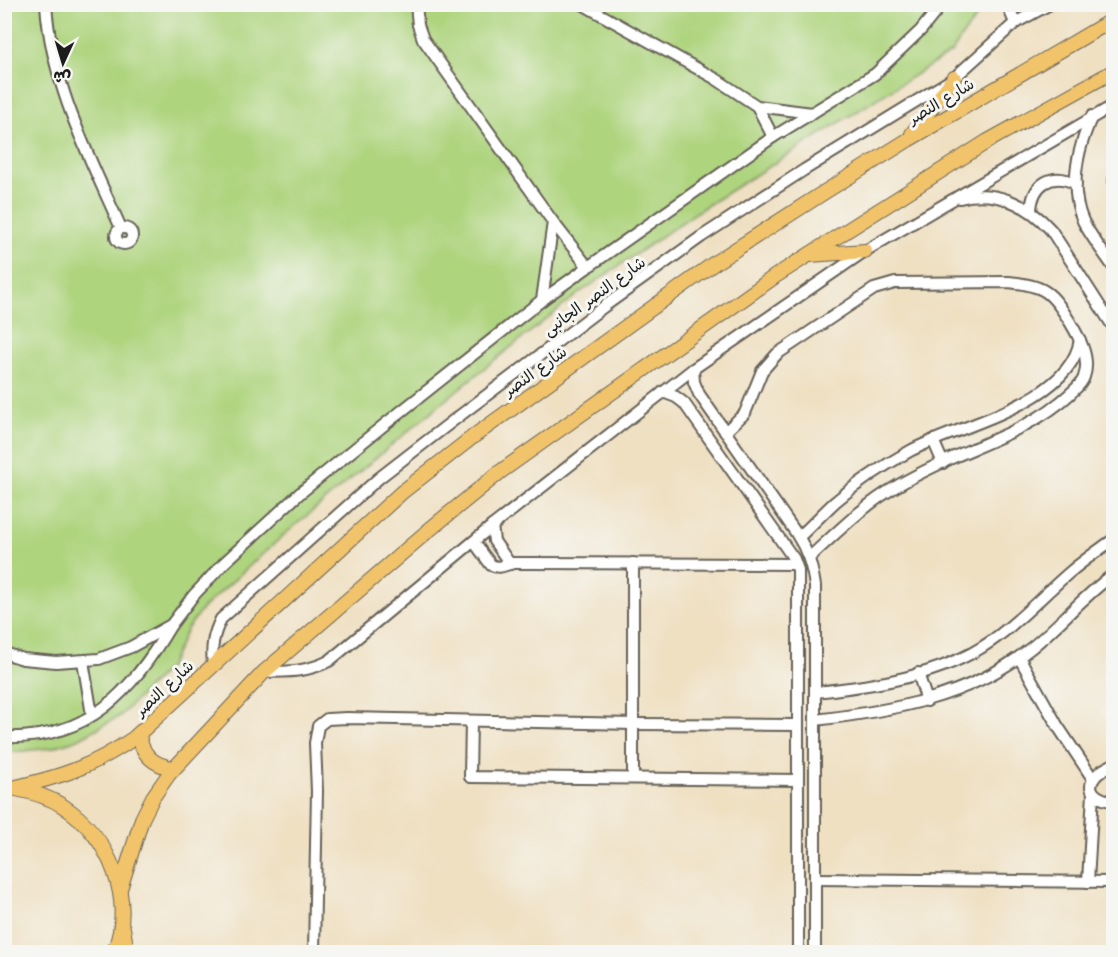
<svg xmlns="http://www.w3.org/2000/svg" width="1118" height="957" viewBox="0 0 1118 957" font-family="'Shantell Sans','Playpen Sans Arabic',sans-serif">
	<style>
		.green { fill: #aed47e; stroke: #65784d; stroke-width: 1.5 }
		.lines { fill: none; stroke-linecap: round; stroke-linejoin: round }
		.minor-casing { stroke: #666156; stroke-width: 14 }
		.major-casing { stroke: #666156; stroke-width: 16 }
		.minor { stroke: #fff; stroke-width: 10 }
		.major { stroke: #f1c36a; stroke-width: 14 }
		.labels { text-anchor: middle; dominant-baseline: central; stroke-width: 6; stroke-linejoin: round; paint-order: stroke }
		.street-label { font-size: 16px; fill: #1c1c1c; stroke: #f6f6f2 }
	</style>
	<rect width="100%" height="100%" fill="#f6f6f2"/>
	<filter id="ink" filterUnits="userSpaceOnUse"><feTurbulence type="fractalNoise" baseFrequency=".0167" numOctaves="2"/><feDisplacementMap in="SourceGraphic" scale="12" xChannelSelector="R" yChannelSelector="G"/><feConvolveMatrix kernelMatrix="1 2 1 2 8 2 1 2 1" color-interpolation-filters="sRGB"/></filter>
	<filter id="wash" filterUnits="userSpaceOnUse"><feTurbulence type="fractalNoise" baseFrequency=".008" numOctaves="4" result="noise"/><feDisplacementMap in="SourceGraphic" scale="24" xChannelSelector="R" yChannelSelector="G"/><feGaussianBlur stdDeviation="1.35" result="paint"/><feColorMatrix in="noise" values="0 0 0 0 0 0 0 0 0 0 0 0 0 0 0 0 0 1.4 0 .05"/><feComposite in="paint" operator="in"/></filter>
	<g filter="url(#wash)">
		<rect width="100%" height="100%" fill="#efe0c2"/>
		<!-- green -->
		<path class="green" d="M979,4C980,19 970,24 963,35C959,40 956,47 952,52L703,208L578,294L467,382L285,534L203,608L187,629L169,667L120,716L78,739L51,748L4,753V5Z"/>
	</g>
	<g filter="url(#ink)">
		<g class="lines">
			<defs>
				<g id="minor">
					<path d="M46,4C51,84 89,156 121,228"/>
					<polyline points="416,4 418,25 423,39 553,222 588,267"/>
					<polyline points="582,4 716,79 757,106 812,113"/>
					<polyline points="1007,4 1015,23"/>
					<polyline points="757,106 773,137"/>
					<path d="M1092,116C1078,148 1068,187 1083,221C1091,237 1104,253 1114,268"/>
					<polyline points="1114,179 1114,209"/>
					<path d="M960,198C995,189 1028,204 1051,230L1114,328"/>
					<path d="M1031,211C1032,184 1052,171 1076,184"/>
					<circle cx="124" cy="236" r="8"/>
					<polyline points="542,300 553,222"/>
					<path d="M693,369L694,382L699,394L796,533C807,550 812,565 815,586V952"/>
					<polyline points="663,392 676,397 684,403 782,542 794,559 798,570 798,952"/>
					<path d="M725,432L745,413L762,371L777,354L874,289L895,283L1009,282C1045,286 1051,291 1070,322C1079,337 1091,358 1084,377C1082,384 1075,389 1070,394C1036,425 995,439 954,457C935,466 915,475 897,486C864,505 837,532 809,558"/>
					<polyline points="933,440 943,463"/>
					<polyline points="492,526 494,541 510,564"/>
					<path d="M799,537C811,526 823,513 835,502C857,483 885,465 910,451C958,425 1069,404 1080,340"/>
					<path d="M474,542L491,565C500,569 504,565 513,563C518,563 524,563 530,563L795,564"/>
					<polyline points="4,653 23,659 56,662 99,659 131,647 171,625 193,596 224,563 299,494 384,425 542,300 588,267 773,137 875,74 921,30 942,4"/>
					<polyline points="1019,657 1057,725 1093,779"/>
					<polyline points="83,661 92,715"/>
					<path d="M213,665C211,647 213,635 221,619L379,478L454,420L606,305L701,237L804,170L954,78L1015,23L1050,4"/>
					<path d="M264,672C288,672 307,672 329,661L492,526L693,369L865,251L1114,105"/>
					<polyline points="918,673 927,701"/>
					<path d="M815,692C873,686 941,676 990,642C1019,622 1043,595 1070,572C1084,560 1099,550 1114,539"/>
					<path d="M815,720C891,711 969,698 1031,648C1060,625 1083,596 1114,574"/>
					<polyline points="471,721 470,777 797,780"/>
					<path d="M4,737C89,740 131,692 171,625"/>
					<path d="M1114,764C1106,768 1097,772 1093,780C1085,793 1103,801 1114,801"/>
					<polyline points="633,778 633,563"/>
					<polyline points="815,879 1114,882"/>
					<polyline points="1088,882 1093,793"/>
					<polyline points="314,952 317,791 315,743 318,726 327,719 347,718 634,724 798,725"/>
				</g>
				<g id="major">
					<polyline points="912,134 954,78"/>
					<polyline points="810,255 865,251"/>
					<path d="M139,734C141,754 154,766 174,768"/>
					<path d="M12,788C60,777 92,767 134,738L401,493L474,436L716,262L823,193L908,140L1114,19"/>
					<path d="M16,789C32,792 49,797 63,806C110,837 135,899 114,952"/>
					<polyline points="120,889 142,819 153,797 169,774 264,672 429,530 500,472 777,275 988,141 1114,71"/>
					<polyline points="123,928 127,952"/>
				</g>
			</defs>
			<!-- minor casing -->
			<use href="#minor" class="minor-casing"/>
			<!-- major casing -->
			<use href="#major" class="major-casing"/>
			<!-- minor -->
			<use href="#minor" class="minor"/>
			<!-- major -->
			<use href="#major" class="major"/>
		</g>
	</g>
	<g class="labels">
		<!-- street labels -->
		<g class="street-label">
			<text transform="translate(941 101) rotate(-31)">شارع النصر</text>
			<text transform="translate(594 296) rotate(-36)">شارع النصر الجانبى</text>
			<text transform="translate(535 371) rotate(-36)">شارع النصر</text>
			<text transform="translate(164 688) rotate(-43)">شارع النصر</text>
		</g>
	</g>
	<!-- margin -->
	<rect width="1118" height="957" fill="none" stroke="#f6f6f2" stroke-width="24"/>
	<!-- north arrow -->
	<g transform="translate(63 63) rotate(184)" stroke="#f6f6f2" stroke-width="4.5" paint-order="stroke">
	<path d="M0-4.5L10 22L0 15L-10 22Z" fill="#1c1c1c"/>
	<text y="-9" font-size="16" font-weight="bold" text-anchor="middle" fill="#1c1c1c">ش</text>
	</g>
</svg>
